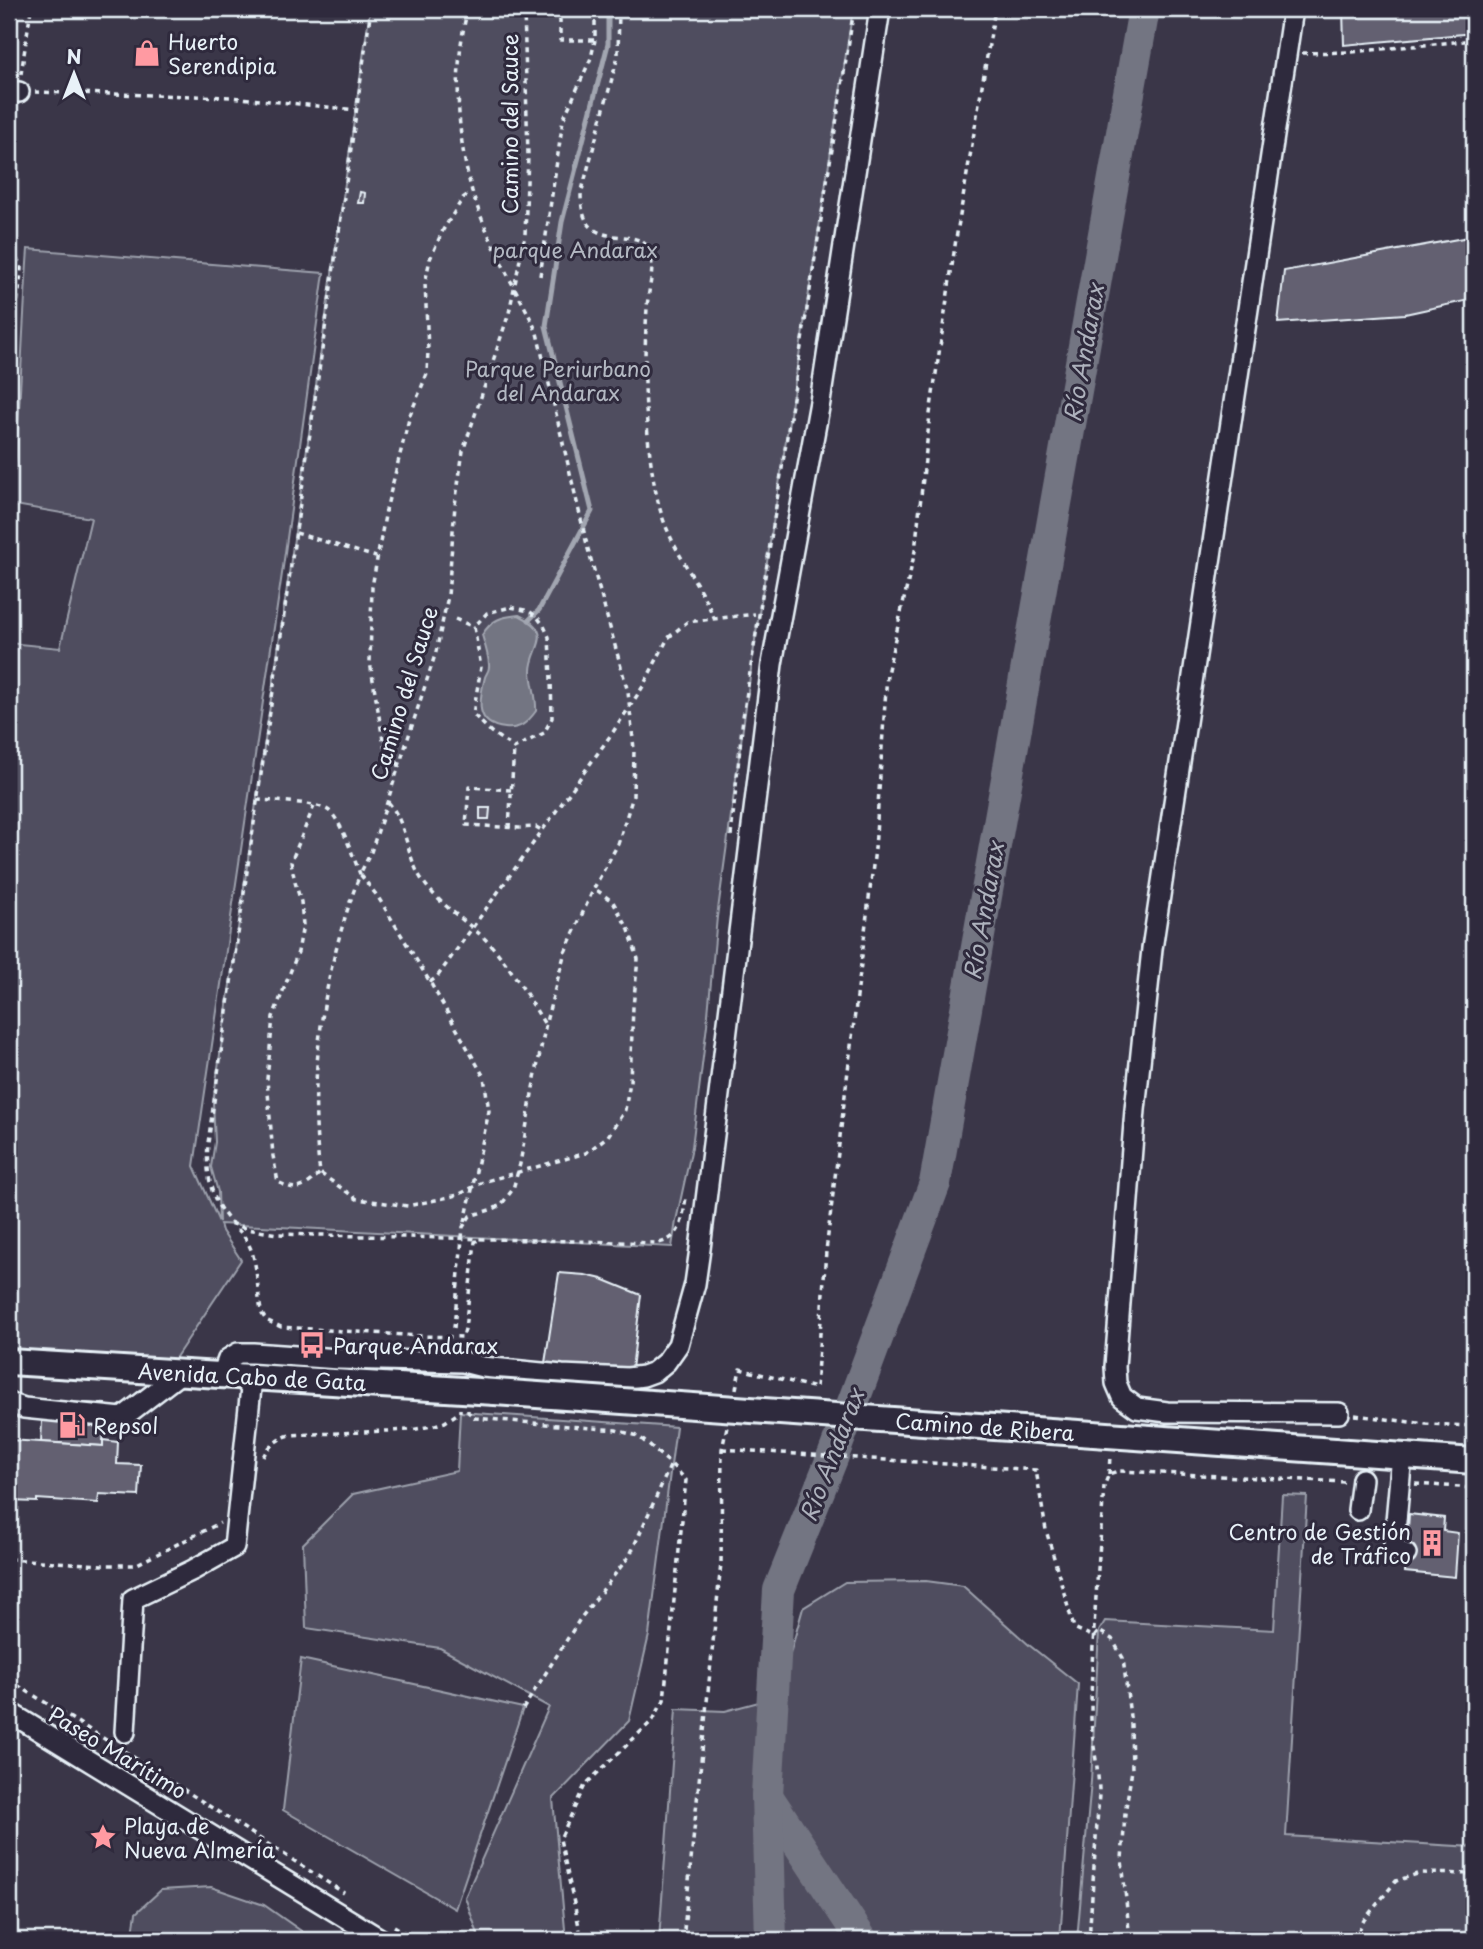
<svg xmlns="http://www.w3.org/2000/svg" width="1483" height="1949" viewBox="0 0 1483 1949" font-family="'Playpen Sans',sans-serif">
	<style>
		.green { fill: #504e5f; stroke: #9ca0ac; stroke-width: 2 }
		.water { fill: #737482; stroke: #a2a6b1; stroke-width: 2 }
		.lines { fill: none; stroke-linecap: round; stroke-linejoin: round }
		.stream { stroke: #a2a6b1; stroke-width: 5 }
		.river { stroke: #737482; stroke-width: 32 }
		.building { fill: #636171; stroke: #e8f1f8; stroke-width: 2 }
		.minor-casing { stroke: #e8f1f8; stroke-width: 24 }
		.major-casing { stroke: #e8f1f8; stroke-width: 30 }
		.path { stroke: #e8f1f8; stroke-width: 3.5; stroke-dasharray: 5 5; stroke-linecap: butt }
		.minor { stroke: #2f2a3d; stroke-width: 19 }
		.major { stroke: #2f2a3d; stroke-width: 24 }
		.major-bridge-casing { stroke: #e8f1f8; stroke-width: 30; stroke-linecap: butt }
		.major-bridge { stroke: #2f2a3d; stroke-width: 24 }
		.labels { text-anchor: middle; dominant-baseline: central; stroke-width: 6; stroke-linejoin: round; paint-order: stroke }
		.poi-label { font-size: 21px; fill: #e8f1f8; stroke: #2f2a3d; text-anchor: start }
		.street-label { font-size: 21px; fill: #e8f1f8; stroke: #2f2a3d }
		.park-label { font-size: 21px; fill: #b3b8c2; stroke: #2f2a3d }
		.water-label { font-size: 23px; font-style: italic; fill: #aeb2bd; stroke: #2f2a3d }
	</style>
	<rect width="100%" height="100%" fill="#3a3648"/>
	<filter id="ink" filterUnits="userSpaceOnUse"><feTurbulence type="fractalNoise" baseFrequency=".0143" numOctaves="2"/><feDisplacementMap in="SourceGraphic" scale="14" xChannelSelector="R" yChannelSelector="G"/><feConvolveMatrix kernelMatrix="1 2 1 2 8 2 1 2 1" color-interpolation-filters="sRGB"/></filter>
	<g filter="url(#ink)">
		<!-- green -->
		<g class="green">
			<path d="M370,9H853L756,633L717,917L707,1025L692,1147L676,1221L672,1247L220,1224L222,1231L241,1260L172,1363L9,1351V643L60,648L91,518L9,504C9,487 15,472 16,456C21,387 23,318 28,249L324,273L283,567L194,1166L219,1222L218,1192L211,1167L215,1142L213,1103Z"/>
			<polygon points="460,1412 676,1427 649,1635 629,1721 553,1799 566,1940 480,1940 465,1897 549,1707 440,1648 306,1628 303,1544 353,1494 457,1471"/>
			<polygon points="1282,1495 1307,1496 1286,1836 1474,1847 1474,1940 1077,1940 1091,1781 1099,1631 1105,1621 1274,1630"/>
			<polygon points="926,1581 963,1586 1029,1645 1078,1684 1060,1940 659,1940 676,1709 725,1711 778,1697 803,1608 845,1582"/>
			<polygon points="301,1659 523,1708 455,1909 283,1810"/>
			<polygon points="211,1887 264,1905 314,1940 132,1940 136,1913 161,1890"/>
		</g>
		<!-- water -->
		<path class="water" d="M519,615C558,634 530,648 531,672C532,685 537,698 536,711C528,722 520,730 505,728C474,725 479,700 485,677C486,674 489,671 489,667C490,660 484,642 482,635C492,619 501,617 519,615Z"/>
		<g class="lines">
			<!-- stream -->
			<polyline class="stream" points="529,620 539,610 592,511 546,326 562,222 608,44 608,9"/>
			<!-- river -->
			<g class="river">
				<polyline points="767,1796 862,1940"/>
				<polyline points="771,1940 767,1795 779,1590 833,1456 935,1183 1144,9"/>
			</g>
		</g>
		<!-- building -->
		<g class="building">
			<polygon points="1343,9 1474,9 1474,33 1344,45"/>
			<polygon points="360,192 365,193 364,203 358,203"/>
			<polygon points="1474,236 1474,299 1405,314 1278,323 1284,271"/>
			<polygon points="480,808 490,808 489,819 480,819"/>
			<polygon points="559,1273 585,1275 602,1279 641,1295 632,1369 571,1367 545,1363"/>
			<polygon points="43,1401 105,1404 103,1446 41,1442"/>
			<polygon points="9,1440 103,1446 103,1440 118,1442 117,1464 141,1465 139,1496 99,1494 98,1503 37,1499 37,1502 9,1501"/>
			<polygon points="1409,1514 1444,1518 1443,1531 1458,1533 1455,1577 1405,1572"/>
		</g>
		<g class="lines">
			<defs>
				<g id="minor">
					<polyline points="1293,9 1152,949 1135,1110 1115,1367 1116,1383 1122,1397 1137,1408 1167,1412 1339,1413"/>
					<polyline points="9,92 19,92"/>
					<polyline points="222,1375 228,1359 238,1353 253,1353 339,1359 463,1362 483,1367 562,1375 628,1378 643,1376 654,1372 666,1362 678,1345 695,1284 700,1249 772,664 820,402 880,9"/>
					<polyline points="9,1403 24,1408 122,1418 182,1372"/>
					<polyline points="1402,1455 1394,1543 1396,1550 1406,1554"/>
					<polyline points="1358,1510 1362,1479"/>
					<polyline points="9,1712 382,1940"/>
					<polyline points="125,1732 133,1599 193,1570 234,1547 251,1388 240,1376"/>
				</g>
				<g id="major">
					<polyline points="9,1362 495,1392"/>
					<polyline points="1335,1451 1474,1461"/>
				</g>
			</defs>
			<!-- minor casing -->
			<use href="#minor" class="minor-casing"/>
			<!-- major casing -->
			<use href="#major" class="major-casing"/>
			<!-- path -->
			<g class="path">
				<path d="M371,9L208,1143C206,1167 209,1196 225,1215C232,1225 244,1233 249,1245C259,1265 256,1292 262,1314L266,1320L281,1327L420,1336L463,1337L465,1329L475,1242L478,1240"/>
				<polyline points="560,9 560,40 595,40 595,9"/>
				<path d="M619,9L618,56L581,194C581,258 638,222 649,250C656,267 648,290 647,308C645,341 644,376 646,409C648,443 653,498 667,529C680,560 701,587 714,618"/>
				<polyline points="1302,53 1352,52 1474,40"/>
				<polyline points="21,74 31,9"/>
				<polyline points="35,92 230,97 357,110"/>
				<polyline points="9,156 16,110"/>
				<path d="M9,251L21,264C21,292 13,318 12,346C10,384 13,422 9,460"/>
				<polyline points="540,276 563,120 591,58 595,40"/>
				<polyline points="296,533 376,557"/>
				<polygon points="511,607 529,611 538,618 544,626 549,637 551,679 552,718 544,733 514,748 491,732 473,714 481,667 474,627 487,613"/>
				<polyline points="455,619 474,627"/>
				<polyline points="399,765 384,746 370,662 372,587 386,510 410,415 427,374 428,350 425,283 430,259 443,230 463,198 472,191"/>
				<polyline points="511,790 469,787 466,825 519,828 536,827 543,831"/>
				<path d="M257,800C273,801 315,802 328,810C341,819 354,859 360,874C324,969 307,1072 320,1173L357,1199L408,1206L458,1195L483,1182L586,1153L608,1136L625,1110L630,1082L633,1007L638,959L629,930L613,902L594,888"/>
				<path d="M388,802C406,822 406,852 419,875C436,904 467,920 489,943C511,967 527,995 544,1023"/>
				<path d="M314,806L291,862L295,882L301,902L303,925L298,952L273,1017L267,1079L273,1156L278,1182C299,1193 304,1188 320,1173"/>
				<polyline points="509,828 514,748"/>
				<polyline points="731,836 743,717 854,9"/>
				<polyline points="430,982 437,977 613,732 642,688 668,638 687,622 755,614"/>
				<polyline points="465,1222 489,1111 484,1077 430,982 378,897 360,874 371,852 436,652 448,596 455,505 463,451 509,313 525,235 528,155 524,9"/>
				<path d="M231,1223L247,1229L277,1234L659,1243C683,1237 682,1219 686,1198"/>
				<path d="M454,1328L463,1227L470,1216L493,1209L501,1205L513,1189L520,1164L533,1088L547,1018L565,952L594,888L618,844L633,796L634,749L628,692L588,549L537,333C527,308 512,286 501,261C490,239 479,214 472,191C456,135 453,64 468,9"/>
				<polyline points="736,1389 740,1369 816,1388 826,1251 875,849 887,674 915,551 930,414 956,239 995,9"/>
				<polyline points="468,1410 468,1412 475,1418 616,1430 638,1436 671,1464 686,1480 664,1700 653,1720 585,1785 560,1839 582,1940"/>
				<polyline points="1355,1415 1426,1424 1474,1426"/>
				<polyline points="722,1449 1036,1470 1046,1530 1074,1628 1094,1637 1099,1631 1112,1639 1123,1658 1131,1725 1132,1770 1125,1813 1122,1860 1130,1940"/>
				<path d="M263,1457C268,1446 279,1438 290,1435L411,1430L432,1426L445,1422L460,1412V1409"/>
				<polyline points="1109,1474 1110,1455"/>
				<polyline points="1415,1484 1474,1488"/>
				<polyline points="9,1559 102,1565 135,1565 220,1523"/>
				<polyline points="9,1680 111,1743"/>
				<polyline points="523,1709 580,1619 630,1555 671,1464"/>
				<polyline points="124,1751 344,1893"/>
				<polyline points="394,1926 417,1940"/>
				<polyline points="683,1940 721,1563 722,1449 727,1427"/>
				<path d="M1089,1940L1099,1794C1099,1768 1092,1744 1091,1718C1091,1641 1099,1563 1104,1486L1109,1474L1118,1471L1344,1482"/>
				<polyline points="1354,1940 1364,1920 1396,1881 1420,1873 1474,1874"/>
			</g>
			<!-- minor -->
			<use href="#minor" class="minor"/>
			<!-- major -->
			<use href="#major" class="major"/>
			<defs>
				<polyline id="major-bridge" points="495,1392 1335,1451"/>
			</defs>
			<!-- major-bridge casing -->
			<use href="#major-bridge" class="major-bridge-casing"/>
			<!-- major-bridge -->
			<use href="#major-bridge" class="major-bridge"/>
		</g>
	</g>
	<!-- icons -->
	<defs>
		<symbol id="shop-bare" viewBox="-9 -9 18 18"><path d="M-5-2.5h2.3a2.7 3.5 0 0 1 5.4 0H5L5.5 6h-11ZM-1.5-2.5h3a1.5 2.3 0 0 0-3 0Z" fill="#ff9aa2" stroke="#2f2a3d" stroke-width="2.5" paint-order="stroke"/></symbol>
		<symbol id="bus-bare" viewBox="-9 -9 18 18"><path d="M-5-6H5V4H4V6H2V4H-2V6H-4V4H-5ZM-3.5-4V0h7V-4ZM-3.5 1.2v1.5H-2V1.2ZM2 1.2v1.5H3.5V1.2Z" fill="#ff9aa2" stroke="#2f2a3d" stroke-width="2.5" paint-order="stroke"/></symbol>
		<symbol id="fuel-bare" viewBox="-9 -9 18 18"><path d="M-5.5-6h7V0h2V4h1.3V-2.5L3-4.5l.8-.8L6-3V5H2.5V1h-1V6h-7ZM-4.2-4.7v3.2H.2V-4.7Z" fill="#ff9aa2" stroke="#2f2a3d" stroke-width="2.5" paint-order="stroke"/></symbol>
		<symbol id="building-bare" viewBox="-9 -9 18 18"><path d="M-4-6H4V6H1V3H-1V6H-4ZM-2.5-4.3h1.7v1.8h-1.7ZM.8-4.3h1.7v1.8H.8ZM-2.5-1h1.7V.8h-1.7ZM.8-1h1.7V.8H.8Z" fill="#ff9aa2" stroke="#2f2a3d" stroke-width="2.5" paint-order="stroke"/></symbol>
		<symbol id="sight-bare" viewBox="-9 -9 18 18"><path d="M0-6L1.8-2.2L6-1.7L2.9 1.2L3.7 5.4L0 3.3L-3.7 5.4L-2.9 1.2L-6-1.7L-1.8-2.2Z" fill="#ff9aa2" stroke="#2f2a3d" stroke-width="2.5" paint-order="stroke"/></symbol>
	</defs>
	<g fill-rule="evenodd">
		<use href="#shop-bare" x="128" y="34" width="38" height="38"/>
		<use href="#bus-bare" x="293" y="1326" width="38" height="38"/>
		<use href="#fuel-bare" x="53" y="1406" width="38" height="38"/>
		<use href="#building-bare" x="1413" y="1524" width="38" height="38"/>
		<use href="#sight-bare" x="84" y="1818" width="38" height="38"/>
	</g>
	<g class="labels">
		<!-- poi labels -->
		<g class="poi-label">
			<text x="168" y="41">Huerto<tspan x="168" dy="24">Serendipia</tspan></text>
			<text x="333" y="1345">Parque Andarax</text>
			<text x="93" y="1425">Repsol</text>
			<text x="1411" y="1531" text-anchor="end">Centro de Gestión<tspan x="1411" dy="24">de Tráfico</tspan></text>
			<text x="124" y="1825">Playa de<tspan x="124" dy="24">Nueva Almería</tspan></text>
		</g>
		<!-- street labels -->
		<g class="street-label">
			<text transform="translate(509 124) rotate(-90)">Camino del Sauce</text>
			<text transform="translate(403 693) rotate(-73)">Camino del Sauce</text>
			<text transform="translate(252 1376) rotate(3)">Avenida Cabo de Gata</text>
			<text transform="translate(985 1426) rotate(4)">Camino de Ribera</text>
			<text transform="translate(118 1752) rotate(31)">Paseo Marítimo</text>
		</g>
		<!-- park labels -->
		<g class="park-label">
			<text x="575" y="249">parque Andarax</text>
			<text x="558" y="368">Parque Periurbano<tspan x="558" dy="24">del Andarax</tspan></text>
		</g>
		<!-- water labels -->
		<g class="water-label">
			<text transform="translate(1083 353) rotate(-80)">Río Andarax</text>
			<text transform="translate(983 911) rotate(-80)">Río Andarax</text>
			<text transform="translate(831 1455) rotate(-69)">Río Andarax</text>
		</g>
	</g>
	<!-- margin -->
	<rect width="1483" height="1949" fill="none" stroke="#2f2a3d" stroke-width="35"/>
	<rect x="18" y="18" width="1448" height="1914" fill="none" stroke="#e8f1f8" stroke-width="2.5" filter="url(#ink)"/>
	<!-- north arrow -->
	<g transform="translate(74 74)" stroke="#2f2a3d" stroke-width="5" paint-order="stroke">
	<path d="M0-5L12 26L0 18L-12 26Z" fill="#e8f1f8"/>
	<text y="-10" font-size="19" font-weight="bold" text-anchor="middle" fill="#e8f1f8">N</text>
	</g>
</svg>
